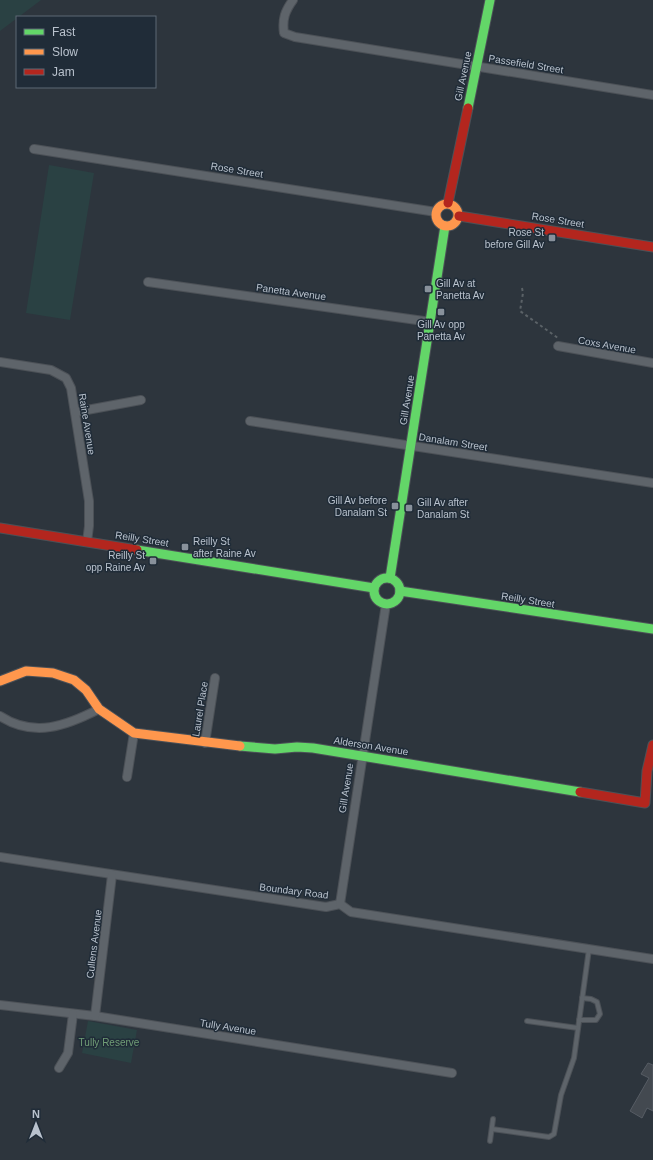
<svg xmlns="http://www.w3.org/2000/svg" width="653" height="1160" viewBox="0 0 653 1160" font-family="Helvetica,sans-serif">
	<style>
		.green { fill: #2a4143 }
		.building { fill: #434950; stroke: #565c64 }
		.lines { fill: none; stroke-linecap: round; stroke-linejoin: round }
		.lane-casing { stroke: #4c5157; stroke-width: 6 }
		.street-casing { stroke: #4c5157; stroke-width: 10 }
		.fast-casing { stroke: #4c5157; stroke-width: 11 }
		.slow-casing { stroke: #4c5157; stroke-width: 11 }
		.jam-casing { stroke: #4c5157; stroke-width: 11 }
		.path { stroke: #5b6267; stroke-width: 2; stroke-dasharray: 3 3; stroke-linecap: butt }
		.lane { stroke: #5e646a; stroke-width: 4 }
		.street { stroke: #5e646a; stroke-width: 8 }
		.fast { stroke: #63d668; stroke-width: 9 }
		.slow { stroke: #ff974d; stroke-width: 9 }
		.jam { stroke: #b3261e; stroke-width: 9 }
		.poi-dot { fill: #88919b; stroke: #202c38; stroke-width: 1.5 }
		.labels { text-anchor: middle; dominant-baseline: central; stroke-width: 3; stroke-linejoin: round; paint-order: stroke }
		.street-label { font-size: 10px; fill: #b9c2cd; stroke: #202c38 }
		.poi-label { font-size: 10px; fill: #b9c2cd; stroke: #202c38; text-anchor: end }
		.park-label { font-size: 10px; fill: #709d76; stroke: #202c38 }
	</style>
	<rect width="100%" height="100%" fill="#2d353d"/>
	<!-- green -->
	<g class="green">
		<polygon points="0,0 41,0 0,31"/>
		<polygon points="49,165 94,173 70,320 26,313"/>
		<polygon points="88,1021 137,1030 131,1063 82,1053"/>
	</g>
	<!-- building -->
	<polygon class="building" points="648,1063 653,1065 653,1111 647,1108 642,1118 630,1111 649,1078 641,1074"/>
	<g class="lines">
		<defs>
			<g id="lane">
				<polyline points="579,1020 596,1020 600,1014 597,1002 591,999 582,998"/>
				<polyline points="527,1021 578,1028"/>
				<polyline points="492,1129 549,1137 554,1134 561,1095 574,1058 589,949"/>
				<polyline points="490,1141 493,1119"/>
			</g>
			<g id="street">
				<path d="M293,0C285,11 282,19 284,33L295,37L653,95"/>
				<polyline points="34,149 436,212"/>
				<polyline points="148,282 431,322"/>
				<polyline points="558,346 653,363"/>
				<polyline points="0,362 51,370 66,378 71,388 89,501 89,526 87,542"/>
				<polyline points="76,412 141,400"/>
				<polyline points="250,421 653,483"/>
				<path d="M0,716C34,738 66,726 99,709"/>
				<polyline points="205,743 215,678"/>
				<polyline points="127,777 134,733"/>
				<polyline points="0,857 326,907 340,904 351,912 653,959"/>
				<polyline points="340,904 386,604"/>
				<polyline points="0,1005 95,1016 452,1073"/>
				<polyline points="95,1016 112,875"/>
				<polyline points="59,1068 68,1053 73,1014"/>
			</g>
			<g id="fast">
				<polyline points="468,108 490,0"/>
				<polyline points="137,550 374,588"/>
				<polyline points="390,578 445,226"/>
				<circle cx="387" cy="591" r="13"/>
				<polyline points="400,591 653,629"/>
				<polyline points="240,746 275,749 297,747 313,748 580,792"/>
			</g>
			<g id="slow">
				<circle cx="447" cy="215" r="11"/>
				<polyline points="0,681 26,671 53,673 74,680 86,690 99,709 134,733 240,746"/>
			</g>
			<g id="jam">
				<polyline points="448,203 468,108"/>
				<polyline points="459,216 653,247"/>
				<polyline points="0,528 137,550"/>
				<polyline points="580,792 645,803 647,771 653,745"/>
			</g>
		</defs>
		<!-- lane casing -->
		<use href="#lane" class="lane-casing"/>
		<!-- street casing -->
		<use href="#street" class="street-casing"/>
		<!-- fast casing -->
		<use href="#fast" class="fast-casing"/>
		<!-- slow casing -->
		<use href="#slow" class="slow-casing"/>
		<!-- jam casing -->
		<use href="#jam" class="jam-casing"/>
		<!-- path -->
		<polyline class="path" points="522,288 523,293 520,311 558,338"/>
		<!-- lane -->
		<use href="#lane" class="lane"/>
		<!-- street -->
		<use href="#street" class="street"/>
		<!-- fast -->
		<use href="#fast" class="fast"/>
		<!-- slow -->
		<use href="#slow" class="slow"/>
		<!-- jam -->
		<use href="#jam" class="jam"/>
	</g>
	<!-- markers -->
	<g class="poi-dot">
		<rect x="548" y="234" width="8" height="8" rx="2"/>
		<rect x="424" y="285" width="8" height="8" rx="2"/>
		<rect x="437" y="308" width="8" height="8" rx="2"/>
		<rect x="391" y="502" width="8" height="8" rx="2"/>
		<rect x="405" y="504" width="8" height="8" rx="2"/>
		<rect x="181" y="543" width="8" height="8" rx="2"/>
		<rect x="149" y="557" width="8" height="8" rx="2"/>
	</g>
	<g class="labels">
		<!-- street labels -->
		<g class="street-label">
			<text transform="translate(526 64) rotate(9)">Passefield Street</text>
			<text transform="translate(463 76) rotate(-78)">Gill Avenue</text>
			<text transform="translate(237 170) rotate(9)">Rose Street</text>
			<text transform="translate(558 220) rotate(9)">Rose Street</text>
			<text transform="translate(291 292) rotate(8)">Panetta Avenue</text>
			<text transform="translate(607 345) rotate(10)">Coxs Avenue</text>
			<text transform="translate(407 400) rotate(-81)">Gill Avenue</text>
			<text transform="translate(87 424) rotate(81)">Raine Avenue</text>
			<text transform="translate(453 442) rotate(9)">Danalam Street</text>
			<text transform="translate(142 539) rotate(9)">Reilly Street</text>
			<text transform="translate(528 600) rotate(9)">Reilly Street</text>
			<text transform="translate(200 709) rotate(-81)">Laurel Place</text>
			<text transform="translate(371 746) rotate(9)">Alderson Avenue</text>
			<text transform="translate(346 788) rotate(-81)">Gill Avenue</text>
			<text transform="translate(294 891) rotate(7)">Boundary Road</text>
			<text transform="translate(94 944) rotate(-83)">Cullens Avenue</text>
			<text transform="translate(228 1027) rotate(9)">Tully Avenue</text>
		</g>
		<!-- poi labels -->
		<g class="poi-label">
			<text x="544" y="232">Rose St<tspan x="544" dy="12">before Gill Av</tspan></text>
			<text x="436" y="283" text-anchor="start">Gill Av at<tspan x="436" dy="12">Panetta Av</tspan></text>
			<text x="441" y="324" text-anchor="middle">Gill Av opp<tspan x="441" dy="12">Panetta Av</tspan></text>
			<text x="387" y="500">Gill Av before<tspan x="387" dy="12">Danalam St</tspan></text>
			<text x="417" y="502" text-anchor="start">Gill Av after<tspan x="417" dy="12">Danalam St</tspan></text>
			<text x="193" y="541" text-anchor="start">Reilly St<tspan x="193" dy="12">after Raine Av</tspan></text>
			<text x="145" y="555">Reilly St<tspan x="145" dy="12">opp Raine Av</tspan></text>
		</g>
		<!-- park labels -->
		<g class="park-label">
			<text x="109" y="1042">Tully Reserve</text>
		</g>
	</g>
	<!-- legend -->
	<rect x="16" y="16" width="140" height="72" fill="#202c38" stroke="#5d6874"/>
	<rect x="24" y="29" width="20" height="6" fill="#63d668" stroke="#5d6874"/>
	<text x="52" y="36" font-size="12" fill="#b9c2cd">Fast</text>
	<rect x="24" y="49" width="20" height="6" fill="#ff974d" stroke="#5d6874"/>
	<text x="52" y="56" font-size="12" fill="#b9c2cd">Slow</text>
	<rect x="24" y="69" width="20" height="6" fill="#b3261e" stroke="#5d6874"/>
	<text x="52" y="76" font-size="12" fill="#b9c2cd">Jam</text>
	<!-- north arrow -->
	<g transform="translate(36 1124)" stroke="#202c38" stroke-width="3" paint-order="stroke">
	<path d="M0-3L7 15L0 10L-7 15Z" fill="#b9c2cd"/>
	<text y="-6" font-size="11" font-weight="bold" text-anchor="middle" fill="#b9c2cd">N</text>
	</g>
</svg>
